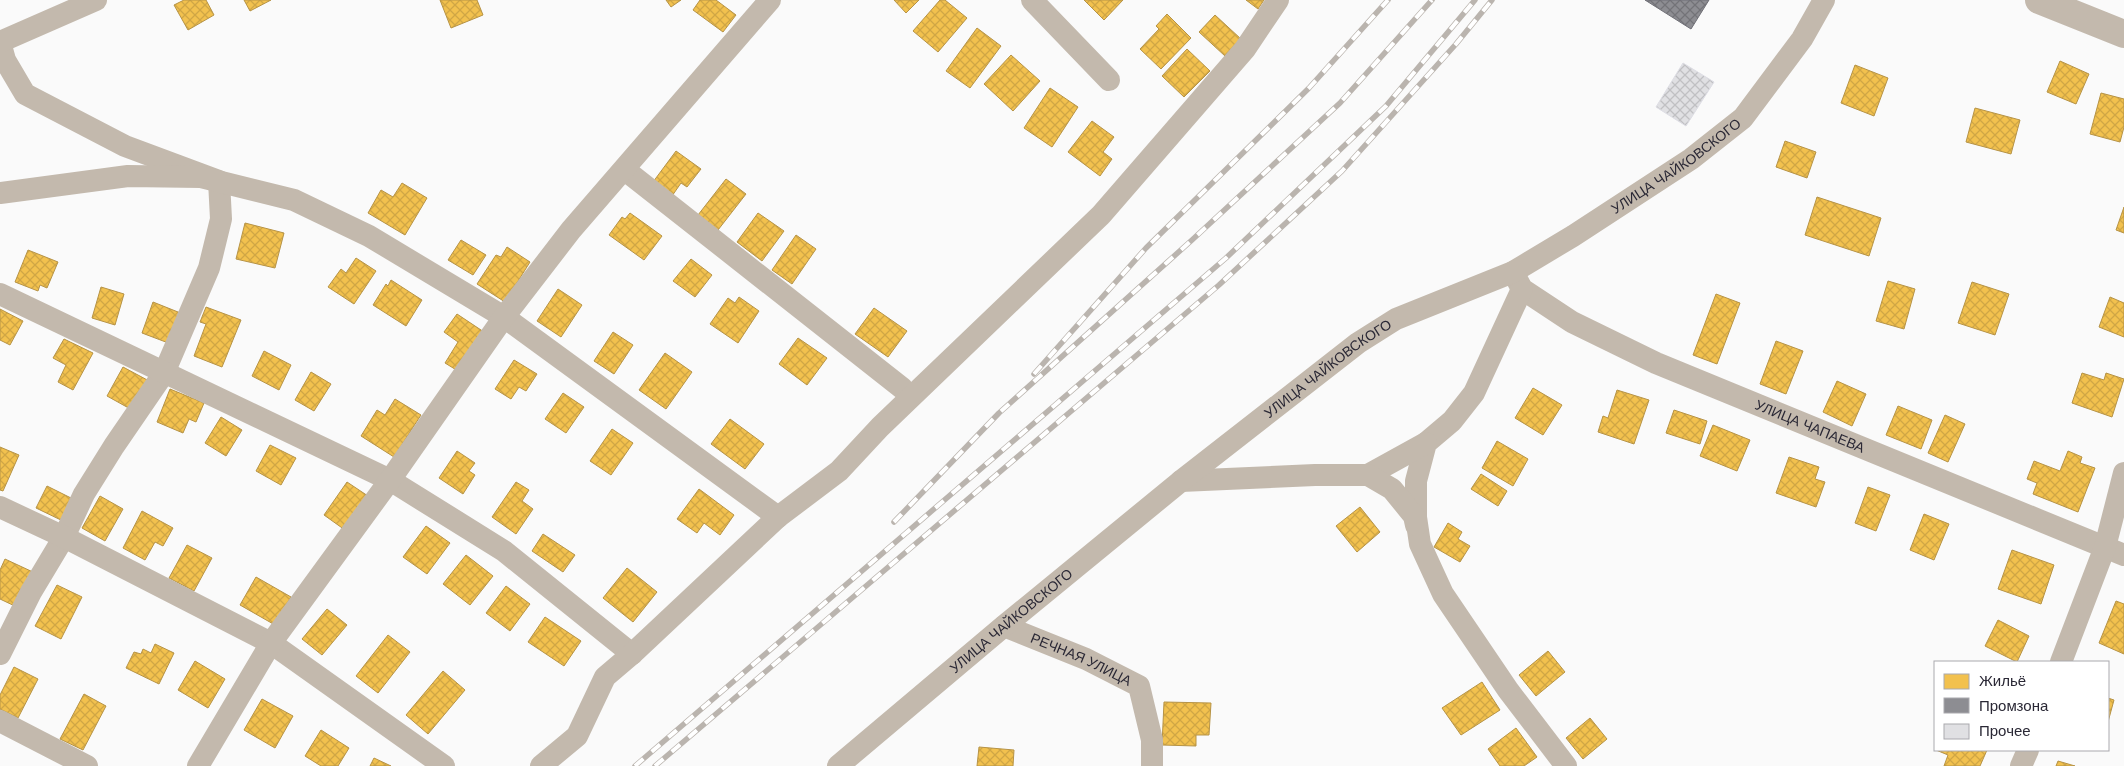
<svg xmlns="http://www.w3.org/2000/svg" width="2124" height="766" viewBox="0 0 2124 766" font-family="Helvetica,sans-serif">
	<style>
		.homes { fill: url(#homes-cross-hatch); stroke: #b69346 }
		.industry { fill: url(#industry-cross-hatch); stroke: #6f6f76 }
		.building { fill: url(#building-cross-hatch); stroke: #dedee5 }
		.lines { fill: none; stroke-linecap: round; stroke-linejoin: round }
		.minor { stroke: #c3b9ad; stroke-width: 22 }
		.tertiary { stroke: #c3b9ad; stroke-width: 28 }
		.rail-casing { stroke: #bab4ae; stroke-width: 5.5 }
		.rail { stroke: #fff; stroke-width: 4; stroke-dasharray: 11; stroke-linecap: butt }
		.labels { text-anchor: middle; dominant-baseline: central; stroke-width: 5; stroke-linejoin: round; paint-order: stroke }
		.street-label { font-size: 14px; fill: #2a2835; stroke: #fff }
	</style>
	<defs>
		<pattern id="homes-cross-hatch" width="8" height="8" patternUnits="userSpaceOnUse" patternTransform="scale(1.25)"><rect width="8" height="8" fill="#f2c14e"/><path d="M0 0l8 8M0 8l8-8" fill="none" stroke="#d0a645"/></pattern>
		<pattern id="industry-cross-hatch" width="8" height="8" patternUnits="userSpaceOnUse" patternTransform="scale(1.25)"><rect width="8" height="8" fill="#8d8d92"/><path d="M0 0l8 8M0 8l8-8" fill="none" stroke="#737378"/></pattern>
		<pattern id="building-cross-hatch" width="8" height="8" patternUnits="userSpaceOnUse" patternTransform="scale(1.25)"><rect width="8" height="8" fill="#e0e0e3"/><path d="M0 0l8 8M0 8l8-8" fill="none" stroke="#c0c0c3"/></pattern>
	</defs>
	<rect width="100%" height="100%" fill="#fafafa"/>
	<!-- homes -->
	<g class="homes">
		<polygon points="184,0 206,0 214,15 188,30 174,5"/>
		<polygon points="244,0 271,0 250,11"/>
		<polygon points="440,0 477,0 483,15 451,28"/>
		<polygon points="666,0 681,0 671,7"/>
		<polygon points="700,0 716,0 736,15 723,32 693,10"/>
		<polygon points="894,0 919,0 906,13"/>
		<polygon points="940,0 945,0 967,18 938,52 913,31"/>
		<polygon points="1084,0 1123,0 1104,20"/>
		<polygon points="1246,0 1264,0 1258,9"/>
		<polygon points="1167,14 1191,38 1161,69 1140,49 1159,29 1156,26"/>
		<polygon points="1215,15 1241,39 1225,56 1199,32"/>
		<polygon points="977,28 1001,46 970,88 946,71"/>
		<polygon points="1187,49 1210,71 1184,97 1162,76"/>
		<polygon points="1011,55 1040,81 1013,111 984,84"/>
		<polygon points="2060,61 2089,74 2076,104 2047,92"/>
		<polygon points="1855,65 1888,78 1874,116 1841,103"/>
		<polygon points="1050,88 1078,107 1052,147 1024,128"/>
		<polygon points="2101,93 2124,99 2124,127 2120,142 2090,134"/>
		<polygon points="1975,108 2020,120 2011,154 1966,142"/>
		<polygon points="1092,121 1114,137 1103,152 1112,159 1100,176 1068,152"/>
		<polygon points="1785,141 1816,152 1807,178 1776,167"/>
		<polygon points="676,151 701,169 687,187 681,183 672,196 653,182"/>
		<polygon points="726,179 746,194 718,230 698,215"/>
		<polygon points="402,183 427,198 405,235 368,213 381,190 393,197"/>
		<polygon points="1817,197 1881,218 1869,256 1805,235"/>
		<polygon points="2124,207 2124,233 2116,230"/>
		<polygon points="630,213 662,236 644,260 609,235 622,217 625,219"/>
		<polygon points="758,213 784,231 762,261 737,242"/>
		<polygon points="245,223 284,233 275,268 236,259"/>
		<polygon points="796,235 816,249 792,284 772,270"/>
		<polygon points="461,240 486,255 473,275 448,260"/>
		<polygon points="507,247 530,262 505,302 477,284 496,255 501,257"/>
		<polygon points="28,250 58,262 47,288 40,285 38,291 15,282"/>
		<polygon points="356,258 376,271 354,304 328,287 341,269 346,273"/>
		<polygon points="691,259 712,275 695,297 673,281"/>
		<polygon points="391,280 422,300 406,326 373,305 386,284 388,286"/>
		<polygon points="1888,281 1915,289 1904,329 1876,321"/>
		<polygon points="1972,282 2009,294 1995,335 1958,323"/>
		<polygon points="101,287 124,294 115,325 92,318"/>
		<polygon points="558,289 582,305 561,337 537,321"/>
		<polygon points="1716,294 1740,303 1717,364 1693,355"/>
		<polygon points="739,297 759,311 738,343 710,324 728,298 735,303"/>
		<polygon points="2110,297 2124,303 2124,337 2099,327"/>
		<polygon points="153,302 183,314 171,344 142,333"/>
		<polygon points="206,307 241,320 222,367 194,356 206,324 200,322"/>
		<polygon points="874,308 907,331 888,357 855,334"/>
		<polygon points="0,309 23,321 10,345 0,340"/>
		<polygon points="457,314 484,332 458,371 445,363 458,342 444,332"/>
		<polygon points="613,332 633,345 614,374 594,361"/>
		<polygon points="798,338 827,358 807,385 779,364"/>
		<polygon points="64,339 93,353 73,390 58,382 66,365 53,358"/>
		<polygon points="1776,341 1803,351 1786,394 1760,384"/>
		<polygon points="264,351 291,365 279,390 252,376"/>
		<polygon points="665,353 692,372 666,409 639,390"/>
		<polygon points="514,360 537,374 526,391 519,387 511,399 495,389"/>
		<polygon points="123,367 151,382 134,411 107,396"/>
		<polygon points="311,372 331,384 314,411 295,400"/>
		<polygon points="2082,373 2104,380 2106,373 2124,379 2112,417 2072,403"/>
		<polygon points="1837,381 1866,394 1852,426 1823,412"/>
		<polygon points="1533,388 1562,405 1543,435 1515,418"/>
		<polygon points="170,389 204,403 196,422 189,419 183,433 157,422"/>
		<polygon points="1617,390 1649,400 1634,444 1598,432 1603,416 1608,418"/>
		<polygon points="563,393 584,407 566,433 545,419"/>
		<polygon points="395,399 421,415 394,457 361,436 377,410 385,415"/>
		<polygon points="1898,406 1932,420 1921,449 1886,435"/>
		<polygon points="1674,410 1707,421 1700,444 1666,433"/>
		<polygon points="1945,415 1965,424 1948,462 1928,453"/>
		<polygon points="221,417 242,430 226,456 205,443"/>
		<polygon points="730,419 764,444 745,469 711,444"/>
		<polygon points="1713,425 1750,440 1737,471 1700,456"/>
		<polygon points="612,429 633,443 611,475 590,461"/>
		<polygon points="1497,441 1528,459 1513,486 1482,468"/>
		<polygon points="270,445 296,458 281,485 256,471"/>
		<polygon points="0,447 19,455 3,491 0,490"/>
		<polygon points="457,451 475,463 469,471 475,475 463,494 439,478"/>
		<polygon points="2068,451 2082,457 2080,463 2095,468 2078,512 2033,494 2037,483 2027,479 2034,461 2060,471"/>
		<polygon points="1789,457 1819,467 1815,479 1825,482 1816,507 1776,493"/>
		<polygon points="1481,474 1507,491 1498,506 1471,489"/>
		<polygon points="347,482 368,496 345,530 324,515"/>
		<polygon points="516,482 529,490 522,501 533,509 516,534 492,517"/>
		<polygon points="47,486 73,499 63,521 36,508"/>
		<polygon points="1868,487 1890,495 1876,531 1855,523"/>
		<polygon points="699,489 734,515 720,535 704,523 697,533 677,519"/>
		<polygon points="100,496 123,509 105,541 82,528"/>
		<polygon points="1360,507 1380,532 1357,552 1336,526"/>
		<polygon points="142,511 173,528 163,546 155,542 145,560 123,548"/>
		<polygon points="1924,514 1949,524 1934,560 1910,550"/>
		<polygon points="1448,523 1462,532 1458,539 1470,546 1460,562 1434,547"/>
		<polygon points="426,526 450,543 427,574 403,557"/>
		<polygon points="543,534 575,555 563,572 532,551"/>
		<polygon points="187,545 212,558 194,591 169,578"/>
		<polygon points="2012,550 2054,565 2041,604 1998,589"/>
		<polygon points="466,555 493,576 470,605 443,584"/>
		<polygon points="5,559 35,573 19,608 0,599 0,570"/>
		<polygon points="627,568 657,592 633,622 603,598"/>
		<polygon points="256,577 291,597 275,625 240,605"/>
		<polygon points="57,585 82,597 61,639 35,626"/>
		<polygon points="506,586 530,604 510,631 486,613"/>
		<polygon points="2116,601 2124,604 2124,654 2099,643"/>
		<polygon points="327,609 347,625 322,655 302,639"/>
		<polygon points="545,617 581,641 564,666 528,642"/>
		<polygon points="1998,620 2029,636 2017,662 1985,646"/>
		<polygon points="388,635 410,652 378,693 356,676"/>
		<polygon points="155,644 174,653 159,684 126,668 134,652 141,654 143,649 151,653"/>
		<polygon points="1548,651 1565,672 1536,696 1519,675"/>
		<polygon points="195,661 225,679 208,708 178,690"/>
		<polygon points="14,667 38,679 18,718 0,709 0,695"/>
		<polygon points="443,671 465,690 428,734 406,715"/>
		<polygon points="1482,682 1500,710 1461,735 1442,708"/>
		<polygon points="84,694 106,706 83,750 60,739"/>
		<polygon points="2108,698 2114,700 2108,722"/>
		<polygon points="262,699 293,716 275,748 244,730"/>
		<polygon points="1164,702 1211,703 1209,735 1196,735 1196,746 1162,745"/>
		<polygon points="1590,718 1607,739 1583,759 1566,738"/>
		<polygon points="1516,728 1537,757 1524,766 1500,766 1488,749"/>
		<polygon points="321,730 349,748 338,766 321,766 305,756"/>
		<polygon points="979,747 1014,750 1013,766 977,766"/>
		<polygon points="1936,750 1987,750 1980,766 1944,766 1948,755"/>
		<polygon points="374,758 391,766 370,766"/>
		<polygon points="2058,761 2075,766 2056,766"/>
	</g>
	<!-- industry -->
	<polygon class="industry" points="1645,0 1709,0 1691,29"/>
	<!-- building -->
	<polygon class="building" points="1683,63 1714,82 1686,126 1656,107"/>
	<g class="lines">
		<!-- minor -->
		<g class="minor">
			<polyline points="1032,0 1109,80"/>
			<polyline points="0,42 5,60 25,94 125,146 219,181 221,219 209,268 164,373 114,446 84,494 64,537 31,592 0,654"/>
			<polyline points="0,42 96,0"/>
			<polyline points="625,170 902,388"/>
			<polyline points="0,193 128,176 201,177 294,200 369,236 504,317 778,517"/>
			<path id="s1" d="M1513,272L1522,289L1572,322L1656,363L2124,555"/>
			<polyline points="1522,289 1474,393 1452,421 1426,443 1416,481 1416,517 1420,544 1443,594 1508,690 1566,766"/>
			<polyline points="0,294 390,480 504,551 632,654"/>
			<polyline points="1368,475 1426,443"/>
			<polyline points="1181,481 1315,475 1368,475 1392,489 1414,516 1416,525"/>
			<polyline points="0,507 64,537 271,643 444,766"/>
			<path id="s2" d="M1004,626L1086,659L1139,686L1152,740V766"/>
			<polyline points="2061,662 2105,547 2124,473"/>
			<polyline points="0,721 87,766"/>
			<polyline points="198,766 271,643 390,480 504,317 571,230 770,0"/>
			<polyline points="541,766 577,736 605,677 632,654 778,517 839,471 880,427 1101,215 1245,49 1278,0"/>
			<path id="s3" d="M838,766L1004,626L1181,481L1358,343L1396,319L1513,272L1573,236L1691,159L1743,118L1802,39L1824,0"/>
			<polyline points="2021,766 2028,750"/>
		</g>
		<!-- tertiary -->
		<polyline class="tertiary" points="2039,0 2124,34"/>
		<defs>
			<g id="rail">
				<polyline points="1034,374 1146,248 1309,88 1388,0"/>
				<polyline points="894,522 999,413 1192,240 1340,103 1432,0"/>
				<polyline points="635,766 1226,258 1386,106 1475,0"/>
				<polyline points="655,766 1219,285 1342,171 1456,44 1492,0"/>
			</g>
		</defs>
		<!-- rail casing -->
		<use href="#rail" class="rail-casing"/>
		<!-- rail -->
		<use href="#rail" class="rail"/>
	</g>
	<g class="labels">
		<!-- street labels -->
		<g class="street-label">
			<text stroke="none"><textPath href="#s3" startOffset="1036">УЛИЦА ЧАЙКОВСКОГО</textPath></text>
			<text stroke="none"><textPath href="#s3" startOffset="631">УЛИЦА ЧАЙКОВСКОГО</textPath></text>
			<text stroke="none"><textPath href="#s1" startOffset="339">УЛИЦА ЧАПАЕВА</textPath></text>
			<text stroke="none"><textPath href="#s3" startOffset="226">УЛИЦА ЧАЙКОВСКОГО</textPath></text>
			<text stroke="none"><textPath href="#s2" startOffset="84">РЕЧНАЯ УЛИЦА</textPath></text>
		</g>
	</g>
	<!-- legend -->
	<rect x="1934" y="661" width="175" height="90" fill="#ffffff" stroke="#aaa9ae"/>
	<rect x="1944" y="674" width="25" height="15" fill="#f2c14e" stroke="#aaa9ae"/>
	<text x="1979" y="686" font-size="15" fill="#2a2835">Жильё</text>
	<rect x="1944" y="698" width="25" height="15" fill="#8d8d92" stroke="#aaa9ae"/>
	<text x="1979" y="711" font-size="15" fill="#2a2835">Промзона</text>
	<rect x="1944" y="724" width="25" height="15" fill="#e0e0e3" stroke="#aaa9ae"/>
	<text x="1979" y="736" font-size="15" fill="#2a2835">Прочее</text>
</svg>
